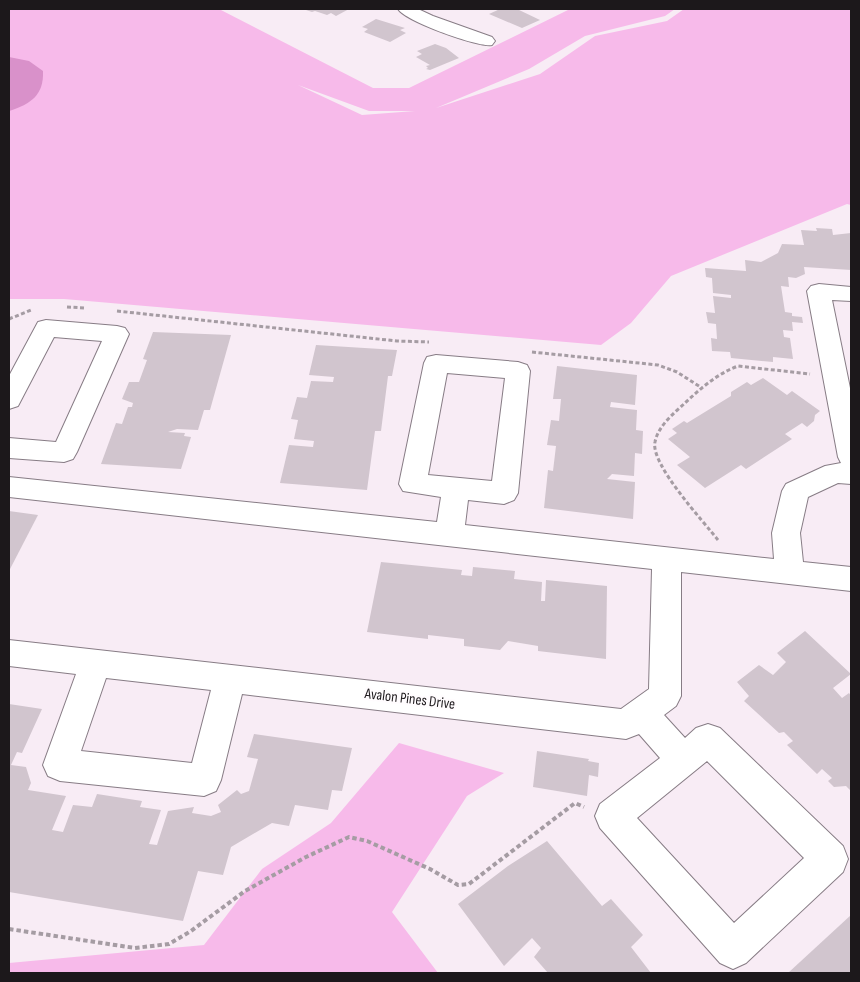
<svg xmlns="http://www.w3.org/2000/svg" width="860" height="982" viewBox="0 0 860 982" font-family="'Sofia Sans Condensed',sans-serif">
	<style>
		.green { fill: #f7baea; fill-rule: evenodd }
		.water { fill: #d991ca }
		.building { fill: #d1c5ce }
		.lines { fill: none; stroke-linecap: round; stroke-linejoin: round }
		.minor-casing { stroke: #877c85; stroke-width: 2 }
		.path-far1 { stroke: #a59ca3; stroke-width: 3; stroke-dasharray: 4 2.5; stroke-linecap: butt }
		.path { stroke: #a59ca3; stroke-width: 4; stroke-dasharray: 4.5 3; stroke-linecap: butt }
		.minor { fill: #fff; fill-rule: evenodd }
		.labels { text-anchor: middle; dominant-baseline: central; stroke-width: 4.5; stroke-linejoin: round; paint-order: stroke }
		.street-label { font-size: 15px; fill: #1c181b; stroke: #fffcfe }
	</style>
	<rect width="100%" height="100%" fill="#f8ecf5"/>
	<!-- green -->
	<g class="green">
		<path d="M9,9H219L373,88H409L570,9H675L665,16L585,36L529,69L436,108L540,74L595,36L667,21L684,9H851V205L847,204L671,276L631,323L601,345L64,299H9ZM298,85L369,111H415L362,115Z"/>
		<polygon points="399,743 504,773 467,796 392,912 438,973 9,973 9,963 204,945 262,869 331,823"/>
	</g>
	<!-- water -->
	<path class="water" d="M9,57L29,61L43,71C44,95 31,104 9,111Z"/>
	<!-- building -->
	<g class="building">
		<polygon points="308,9 349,9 336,16 331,13 327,15 315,11 312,12 306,10"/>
		<polygon points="500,9 517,9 540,20 522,28 489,14"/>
		<polygon points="376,19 405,28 400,30 406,33 390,42 364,32 368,29 362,27"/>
		<polygon points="435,44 446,48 459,58 430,70 426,69 428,68 426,66 430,65 416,57 422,54 417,51"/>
		<polygon points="816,228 832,229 833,235 851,233 851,270 804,267 805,274 796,278 788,277 789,287 781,286 785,312 792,313 792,316 802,317 803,323 792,322 793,331 783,330 784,337 790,338 793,359 773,357 773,362 731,358 730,352 712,351 711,338 717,339 716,324 708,323 706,312 715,313 713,296 731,298 731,295 713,293 712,278 706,277 705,268 746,271 745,260 761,262 778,253 782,244 804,245 801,230 817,231"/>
		<polygon points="153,332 231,335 210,410 204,410 198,430 177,429 168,432 185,433 184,436 191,437 181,469 101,464 116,423 122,424 128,407 132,407 133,403 122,399 129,382 139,382 147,360 143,359"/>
		<polygon points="316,345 397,350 392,376 388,376 381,431 375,431 367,490 280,483 289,445 313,447 314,441 294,439 298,420 291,419 297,397 307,398 311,381 333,382 334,377 309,375"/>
		<polygon points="557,366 637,375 635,405 611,402 610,407 637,410 636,430 643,431 642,454 635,453 634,476 612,474 607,479 635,482 633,519 544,508 548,470 553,471 556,446 547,445 551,420 559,421 561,399 553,399"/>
		<polygon points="763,378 787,395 792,391 820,411 815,415 814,421 807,427 802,423 785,434 792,439 746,469 741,465 705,488 677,465 690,457 668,439 677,433 672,429 684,421 687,423 731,396 731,392 747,382 751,385"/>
		<polygon points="9,511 38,515 9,571"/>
		<polygon points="381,562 462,570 461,575 472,576 473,567 515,571 514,579 542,582 541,601 545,601 546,580 607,586 606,659 538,651 538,646 508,641 500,650 464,646 464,639 428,635 428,639 367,632"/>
		<polygon points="805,631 851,674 833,688 842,698 849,693 851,696 851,791 846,786 834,787 828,781 832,778 822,769 817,774 787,745 793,741 784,732 779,733 744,701 749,696 737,682 759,665 773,675 786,662 777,653"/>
		<polygon points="9,704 42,709 22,753 17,752 11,765 26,767 31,783 28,790 66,796 52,830 63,832 73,805 92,807 97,794 142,801 140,807 161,810 149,844 157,845 168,811 194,807 192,813 211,816 221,812 218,805 237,790 241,794 249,791 258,759 247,757 254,734 352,748 342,791 332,790 328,810 295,805 289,826 272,823 231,847 223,875 198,871 183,921 9,892"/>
		<polygon points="537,751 589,759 588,761 599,763 598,777 589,775 587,796 533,787"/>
		<polygon points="547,841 602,906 611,899 643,935 631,947 651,973 548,973 534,957 541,948 532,938 504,966 458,904 508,866"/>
		<polygon points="851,915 851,973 788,973"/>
	</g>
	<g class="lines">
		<defs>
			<g id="minor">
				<path d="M398,9H418L433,16L492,37L495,41L492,45C479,48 405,21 398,9Z"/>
				<path d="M819,284L851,287V301L832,300L851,393V484L838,483L808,497L800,533L803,562L851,567V591L681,572V696L676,706L664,715L685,738L696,728L708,724L720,728L843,846L848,859L843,872L746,963L733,969L720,963L600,828L595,816L600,804L660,758L639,734L626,739L242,694L221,780L216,791L204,796L60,781L48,776L43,765L76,674L9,666V640L621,709L649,689L652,569L9,497V477L437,522L441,497L403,491L399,484L424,363L427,357L436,355L518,362L527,365L530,371L518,493L514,500L504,504L468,500L465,525L774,559L772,533L782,491L786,484L825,466L841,463L838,457L807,291L811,286ZM447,373L505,378L492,481L428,475ZM106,678L211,690L192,763L81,751ZM707,761L804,858L734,923L637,818Z"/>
				<polygon points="46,320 117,326 125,328 129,334 77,452 73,459 64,462 9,458 9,438 56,442 102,341 54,337 18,406 9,409 9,376 38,322"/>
			</g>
		</defs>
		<!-- minor casing -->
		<use href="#minor" class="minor-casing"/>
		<!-- path-far1 -->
		<g class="path-far1">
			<polyline points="67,307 86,308"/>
			<polyline points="117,311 397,341 429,342"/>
			<polyline points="9,319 31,310"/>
			<polyline points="532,352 658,365 677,372 702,388"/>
			<path d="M718,540C704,522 650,464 655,442C658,426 674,413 685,403C701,388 717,374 738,366L810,374"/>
		</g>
		<!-- path -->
		<polyline class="path" points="9,929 135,948 169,944 191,931 245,891 306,857 349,837 367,841 430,869 458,885 469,884 575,803 584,807"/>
		<!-- minor -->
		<use href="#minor" class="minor"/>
	</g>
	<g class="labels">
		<!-- street labels -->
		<g class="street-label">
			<text transform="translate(410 699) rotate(7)">Avalon Pines Drive</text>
		</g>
	</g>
	<!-- border -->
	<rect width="860" height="982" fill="none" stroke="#1c181b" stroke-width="20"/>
</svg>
